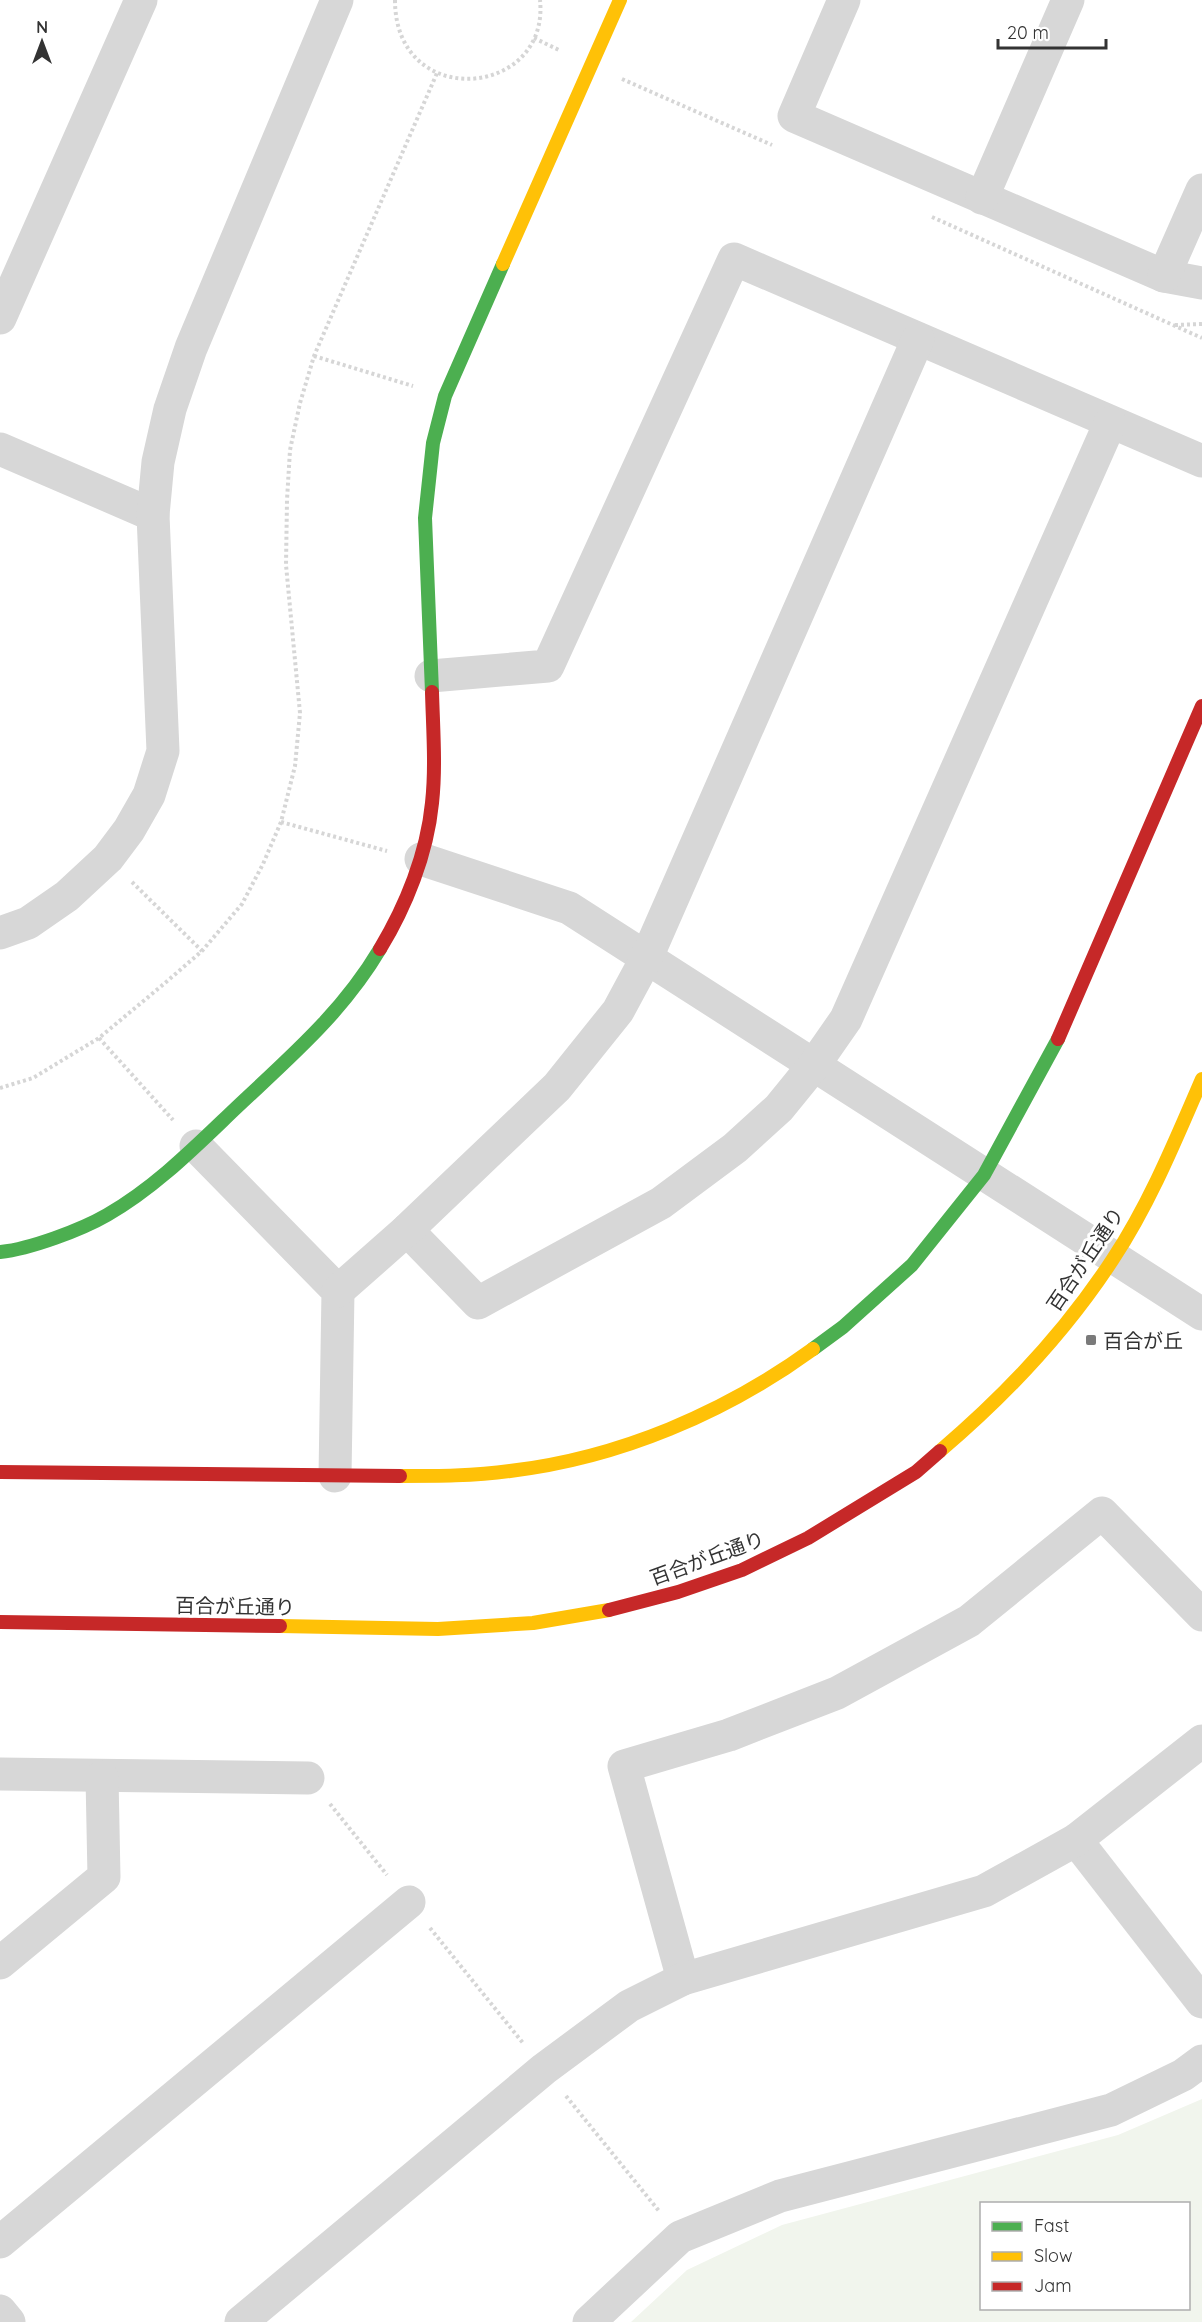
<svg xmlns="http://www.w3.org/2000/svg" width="1202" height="2322" viewBox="0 0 1202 2322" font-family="Quicksand,'Noto Sans JP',sans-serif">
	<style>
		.green { fill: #f1f5ed; fill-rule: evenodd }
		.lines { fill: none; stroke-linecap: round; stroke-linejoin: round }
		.path { stroke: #d6d6d6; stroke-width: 4; stroke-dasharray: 3 3; stroke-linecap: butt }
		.street { stroke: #d7d7d7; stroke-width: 33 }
		.fast { stroke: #4caf50; stroke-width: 14 }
		.slow { stroke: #ffc107; stroke-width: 14 }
		.jam { stroke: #c62828; stroke-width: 14 }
		.poi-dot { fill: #7a7a7a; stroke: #fff; stroke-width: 2 }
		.labels { text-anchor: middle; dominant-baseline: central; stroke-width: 6; stroke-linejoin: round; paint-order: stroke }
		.street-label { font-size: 20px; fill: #333; stroke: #fff }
		.poi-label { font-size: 20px; fill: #333; stroke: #fff; text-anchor: start }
	</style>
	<rect width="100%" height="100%" fill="#fff"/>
	<!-- green -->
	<path class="green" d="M1202,2099V2322H631L687,2270L782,2225L1118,2135ZM982,2204H1188V2308H982Z"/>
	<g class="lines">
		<!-- path -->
		<g class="path">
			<path d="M395,0C395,112 550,98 540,0"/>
			<polyline points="534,38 561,51"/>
			<polyline points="622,79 772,145"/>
			<polyline points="932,217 1202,338"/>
			<polyline points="1175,325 1202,324"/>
			<polyline points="314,356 413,386"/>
			<polyline points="281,822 387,851"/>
			<polyline points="132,882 202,951"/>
			<polyline points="99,1038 173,1120"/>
			<polyline points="0,1088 33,1078 99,1038 165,983 202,951 242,904 263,864 281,822 295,766 300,713 286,565 287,500 290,450 300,403 314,356 437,73"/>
			<polyline points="330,1804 387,1875"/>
			<polyline points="430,1928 523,2043"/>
			<polyline points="566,2096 659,2211"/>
		</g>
		<!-- street -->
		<g class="street">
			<polyline points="844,0 794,116 1164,276 1202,283"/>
			<polyline points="982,198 1068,0"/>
			<polyline points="1164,276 1202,190"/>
			<polyline points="0,318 141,0"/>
			<polyline points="0,449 153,515"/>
			<polyline points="431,676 548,666 734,259 1202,461"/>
			<polyline points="421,859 569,908 1202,1314"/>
			<polyline points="0,933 28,923 67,896 108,858 129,830 149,795 163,751 153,515 158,462 170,409 191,348 337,0"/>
			<polyline points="196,1146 338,1291 335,1476"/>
			<polyline points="407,1230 478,1303 661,1203 735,1148 779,1108 814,1065 846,1019 1110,423"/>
			<polyline points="338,1291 407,1230 557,1087 618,1011 646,959 918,339"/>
			<polyline points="0,1774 308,1778"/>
			<polyline points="1076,1840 1202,2002"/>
			<polyline points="0,1963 104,1877 102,1777"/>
			<polyline points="683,1979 624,1766 729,1735 837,1693 969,1621 1102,1513 1202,1615"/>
			<polyline points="0,2242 409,1902"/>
			<polyline points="0,2311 9,2322"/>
			<polyline points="241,2322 544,2069 629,2006 683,1979 984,1891 1076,1840 1202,1741"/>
			<polyline points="589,2322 680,2237 780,2196 1111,2110 1183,2075 1202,2061"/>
		</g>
		<!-- fast -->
		<g class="fast">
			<polyline points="432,692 425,518 433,443 445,396 503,264"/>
			<path d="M0,1252C30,1249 81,1230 107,1215C156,1187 196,1146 237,1107C290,1057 342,1013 380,949"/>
			<polyline points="813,1349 843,1327 912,1265 984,1175 1058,1039"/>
		</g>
		<!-- slow -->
		<g class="slow">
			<polyline points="503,264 620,0"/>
			<path d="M940,1451C1006,1395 1066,1331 1113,1259C1150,1203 1176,1139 1202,1079"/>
			<path d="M400,1476C437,1476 474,1476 510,1471C619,1458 725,1413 813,1349"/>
			<polyline points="280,1626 438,1629 533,1623 609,1610"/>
		</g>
		<!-- jam -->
		<g class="jam">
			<path d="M380,949C406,906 427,854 432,803C436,767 433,729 432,692"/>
			<polyline points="1058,1039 1202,706"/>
			<polyline points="0,1472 400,1476"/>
			<polyline points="609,1610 678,1592 742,1570 808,1538 916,1472 940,1451"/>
			<polyline points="0,1622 280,1626"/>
		</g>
	</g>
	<!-- markers -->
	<rect class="poi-dot" x="1085" y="1334" width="12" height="12" rx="3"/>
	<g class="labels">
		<!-- street labels -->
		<g class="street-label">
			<text transform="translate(1085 1259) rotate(-56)">百合が丘通り</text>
			<text transform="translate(707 1558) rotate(-20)">百合が丘通り</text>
			<text transform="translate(235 1606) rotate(1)">百合が丘通り</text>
		</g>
		<!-- poi labels -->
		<g class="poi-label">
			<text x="1103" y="1340">百合が丘</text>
		</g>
	</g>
	<!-- legend -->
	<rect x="980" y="2202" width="210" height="108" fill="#ffffff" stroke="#adadad" stroke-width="1.5"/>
	<rect x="992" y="2222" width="30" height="9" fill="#4caf50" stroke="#adadad" stroke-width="1.5"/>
	<text x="1034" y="2232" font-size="18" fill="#333333">Fast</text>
	<rect x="992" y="2252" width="30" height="9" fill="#ffc107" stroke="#adadad" stroke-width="1.5"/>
	<text x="1034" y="2262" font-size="18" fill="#333333">Slow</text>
	<rect x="992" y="2282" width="30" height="9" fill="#c62828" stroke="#adadad" stroke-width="1.5"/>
	<text x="1034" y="2292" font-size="18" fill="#333333">Jam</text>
	<!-- north arrow -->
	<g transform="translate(42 42)" stroke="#ffffff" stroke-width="4.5" paint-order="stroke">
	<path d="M0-4.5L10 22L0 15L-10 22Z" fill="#333333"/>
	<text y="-9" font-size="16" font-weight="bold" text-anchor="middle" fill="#333333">N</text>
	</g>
	<!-- scale -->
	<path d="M998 39v9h108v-9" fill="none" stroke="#333333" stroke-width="3"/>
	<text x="1007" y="39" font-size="18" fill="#333333" stroke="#ffffff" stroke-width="4.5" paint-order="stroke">20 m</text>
</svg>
